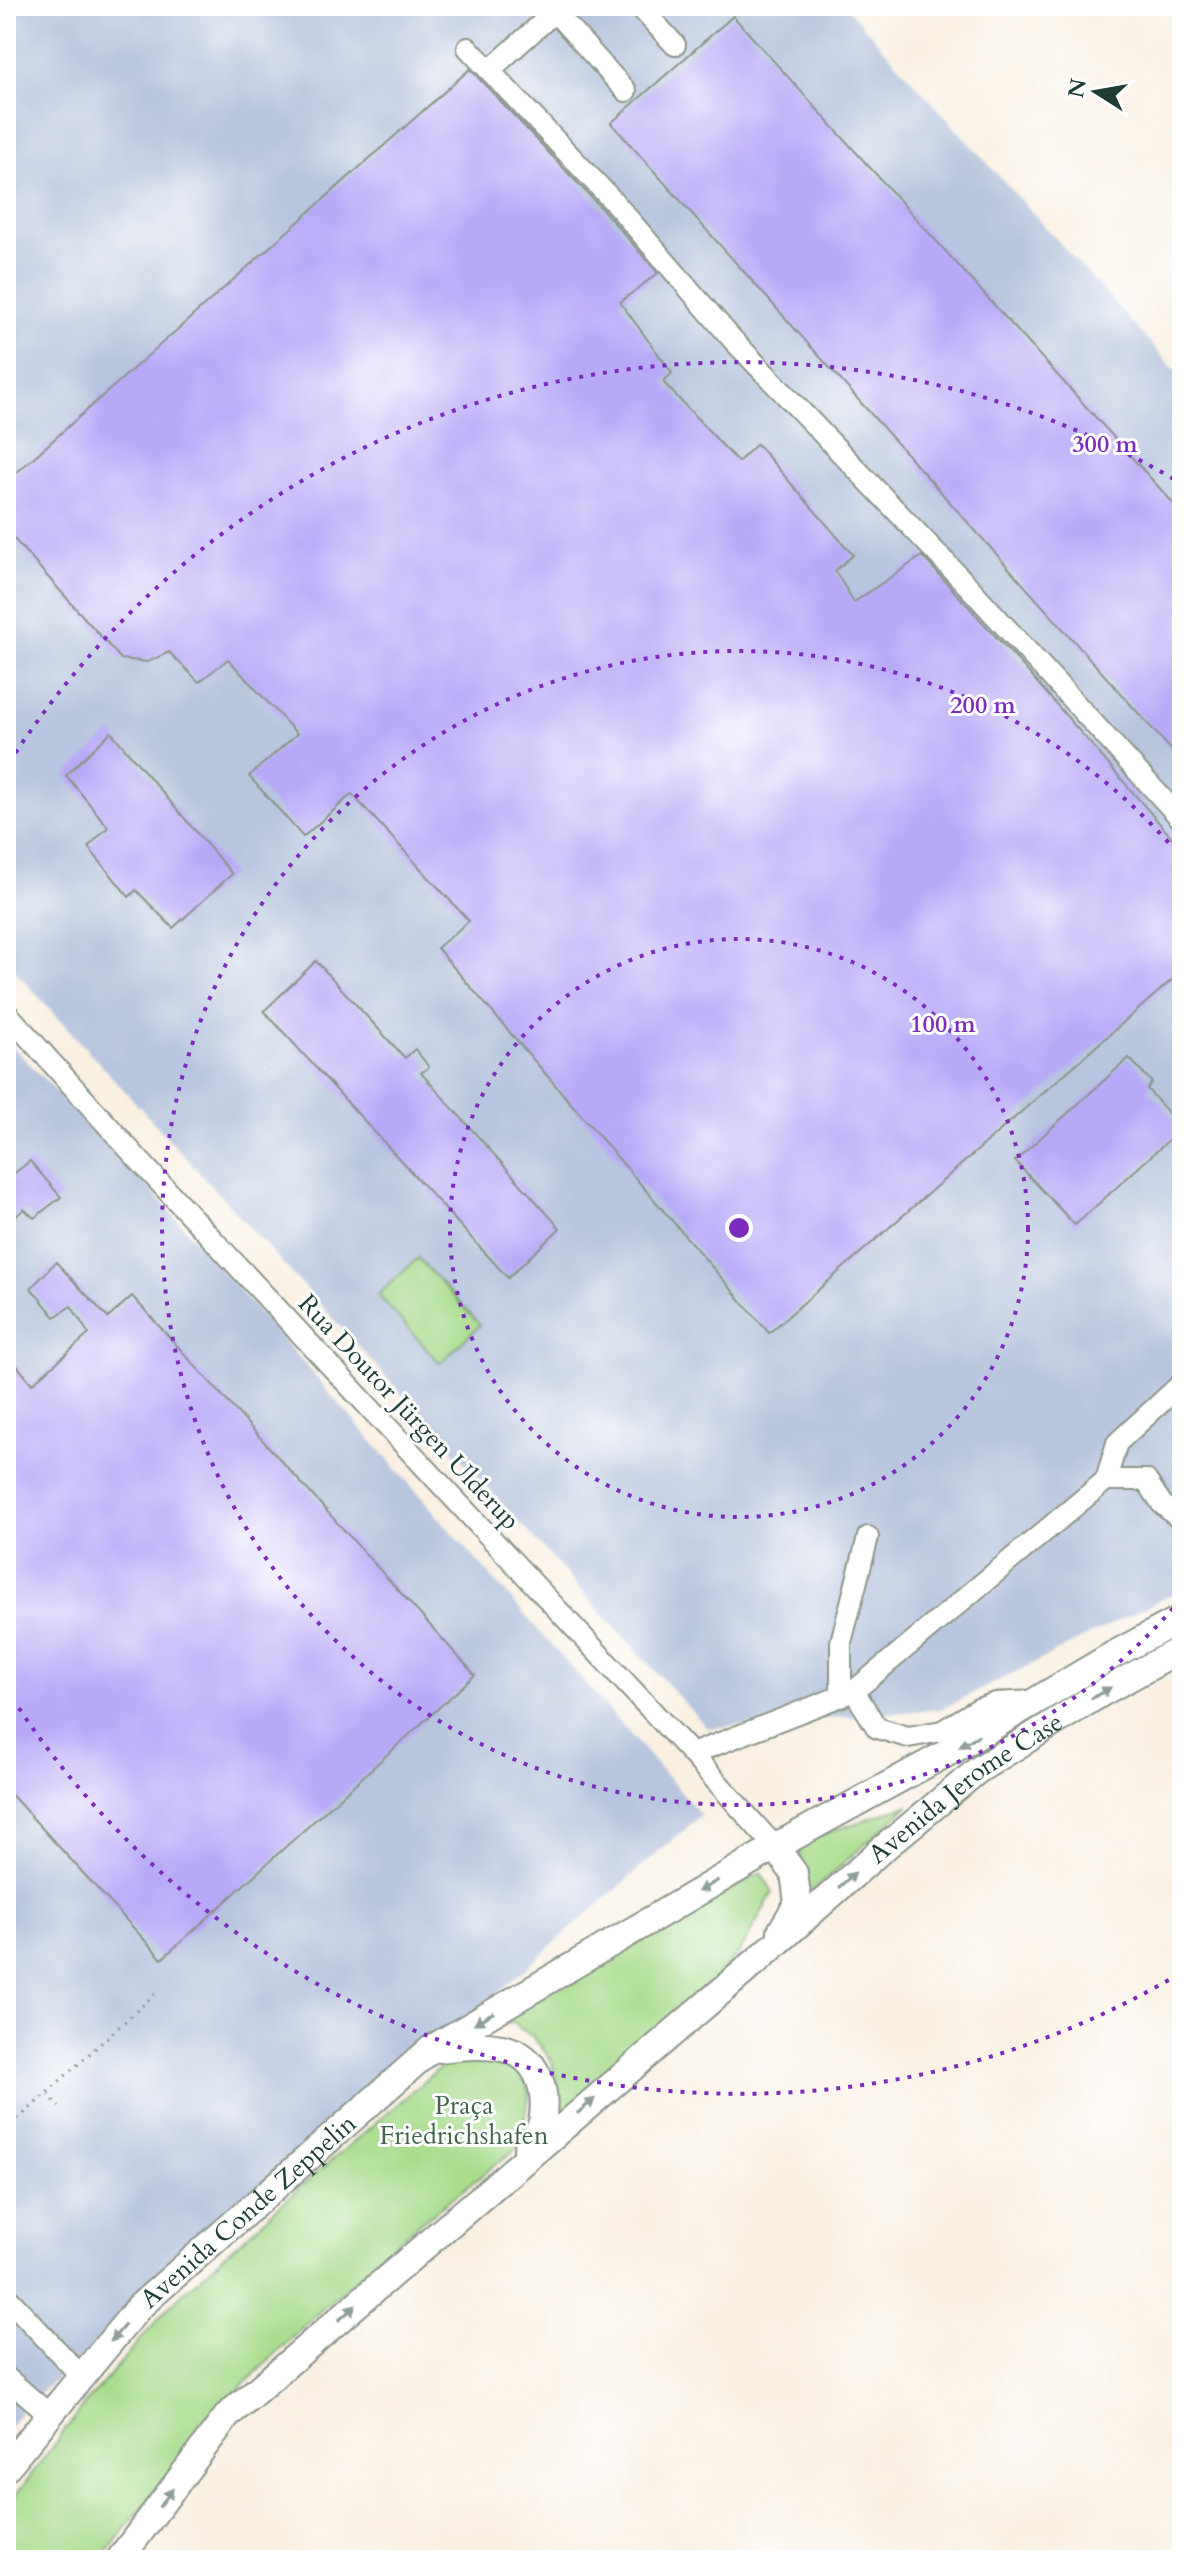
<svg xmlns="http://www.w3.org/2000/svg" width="1188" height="2566" viewBox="0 0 1188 2566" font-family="Cardo,serif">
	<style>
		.industrial { fill: #b7c5de }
		.green { fill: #a7dc8c; stroke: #638c60; stroke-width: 2 }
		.building { fill: #b9aaf7 }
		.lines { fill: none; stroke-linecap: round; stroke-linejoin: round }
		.minor-casing { stroke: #8c968b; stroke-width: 24 }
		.major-casing { stroke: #8c968b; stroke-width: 30 }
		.path { stroke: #8c968b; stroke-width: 3; stroke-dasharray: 2 6; stroke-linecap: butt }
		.minor { stroke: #fff; stroke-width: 20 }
		.major { stroke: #fff; stroke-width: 26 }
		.oneway { fill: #8f9e9a }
		.ring { fill: none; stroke: #7b2cbf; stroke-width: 4; stroke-dasharray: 4 8 }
		.labels { text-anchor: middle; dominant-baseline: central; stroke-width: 6; stroke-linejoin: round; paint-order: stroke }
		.street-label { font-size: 26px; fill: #1f3d34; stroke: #fff }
		.park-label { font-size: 26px; fill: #41654a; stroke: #fff }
		.centre { fill: #7b2cbf; stroke: #fff; stroke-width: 4 }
		.ring-label { font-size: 24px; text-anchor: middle; font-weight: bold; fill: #7b2cbf; stroke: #fff; stroke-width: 6; stroke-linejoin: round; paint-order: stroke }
	</style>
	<rect width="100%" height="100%" fill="#fff"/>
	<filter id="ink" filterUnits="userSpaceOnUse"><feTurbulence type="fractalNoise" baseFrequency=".0125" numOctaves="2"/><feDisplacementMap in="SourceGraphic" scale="16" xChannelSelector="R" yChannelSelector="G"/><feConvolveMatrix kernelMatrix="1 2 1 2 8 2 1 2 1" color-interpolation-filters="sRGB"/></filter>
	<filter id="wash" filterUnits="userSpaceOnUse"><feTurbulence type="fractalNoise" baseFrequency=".006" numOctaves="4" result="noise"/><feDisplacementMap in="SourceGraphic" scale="32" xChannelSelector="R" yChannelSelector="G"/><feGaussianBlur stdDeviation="1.8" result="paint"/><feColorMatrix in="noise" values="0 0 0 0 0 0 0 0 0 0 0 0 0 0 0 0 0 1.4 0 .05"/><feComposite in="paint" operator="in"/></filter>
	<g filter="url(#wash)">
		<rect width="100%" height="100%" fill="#f9f0e2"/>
		<!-- industrial -->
		<g class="industrial">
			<polygon points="6,6 845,6 1182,378 1182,1589 942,1709 707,1728 6,961"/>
			<polygon points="6,1040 136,1173 701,1815 23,2408 6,2431"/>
		</g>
		<!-- green -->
		<g class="green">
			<polygon points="418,1258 480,1325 440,1363 378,1295"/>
			<polygon points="909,1805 809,1894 797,1843"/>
			<polygon points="761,1873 773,1892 741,1950 676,2029 552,2121 559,2093 551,2059 532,2036 512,2023 486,2025"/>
			<polygon points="462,2049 487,2050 522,2069 529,2096 521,2145 402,2237 309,2321 227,2401 101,2560 6,2560 6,2508 80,2410 170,2305 298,2189"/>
		</g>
		<g id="blocks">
			<!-- building -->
			<g class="building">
				<polygon points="733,16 1182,513 1182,762 611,123"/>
				<polygon points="470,69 604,211 658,273 620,302 672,373 663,382 738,462 757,444 853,555 835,571 854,602 922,556 1022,665 1182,849 1182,971 769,1333 437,948 469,921 352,794 303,837 249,776 297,734 228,659 199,682 169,652 148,662 121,659 6,530 6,482"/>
				<polygon points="111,732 232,874 173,928 136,890 129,897 88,847 108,827 66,775"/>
				<polygon points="316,961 405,1058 415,1049 429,1067 421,1073 560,1228 508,1278 264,1011"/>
				<polygon points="1129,1058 1152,1082 1147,1089 1182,1128 1075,1225 1015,1161"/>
				<polygon points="30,1161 61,1197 34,1218 24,1209 6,1225 6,1180"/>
				<polygon points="56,1262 108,1318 132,1296 475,1675 162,1959 6,1789 6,1352 32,1384 89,1334 71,1306 55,1317 31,1288"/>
			</g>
		</g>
	</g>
	<g filter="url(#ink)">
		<use href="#blocks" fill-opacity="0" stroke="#8c968b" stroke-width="2"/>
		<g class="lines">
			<defs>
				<g id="minor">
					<polyline points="639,6 675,45"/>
					<polyline points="555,12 626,91"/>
					<polyline points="468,48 614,202 733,340 969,587 1182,820"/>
					<polyline points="490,70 561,6"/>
					<polyline points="6,1012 136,1157 692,1754 775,1847"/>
					<polyline points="1106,1480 1146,1480 1162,1504 1182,1521"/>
					<polyline points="854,1691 877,1728 908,1737 942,1731 978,1709 996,1703 1033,1701"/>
					<polyline points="841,1697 841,1642 868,1537"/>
					<polyline points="692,1754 854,1691 1106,1480 1117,1443 1182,1383"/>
					<polyline points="6,2296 82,2377"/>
					<polyline points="6,2377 50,2415"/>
				</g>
				<g id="major">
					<polyline points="775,1847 794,1873 798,1903 781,1931"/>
					<path d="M440,2049C461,2046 481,2044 502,2048C538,2055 548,2090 542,2122C540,2131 532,2141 527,2149"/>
					<path id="s1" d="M6,2468L139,2307L431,2049L775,1847L958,1747L1113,1655L1182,1618"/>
					<path id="s2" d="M119,2560L228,2415L768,1951L879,1852L978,1770L1103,1692L1182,1649"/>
				</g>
			</defs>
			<!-- minor casing -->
			<use href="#minor" class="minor-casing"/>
			<!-- major casing -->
			<use href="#major" class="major-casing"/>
			<!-- path -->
			<g class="path">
				<polyline points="48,2094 59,2107"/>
				<polyline points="6,2130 155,1994"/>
			</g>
			<!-- minor -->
			<use href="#minor" class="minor"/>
			<!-- major -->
			<use href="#major" class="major"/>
		</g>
		<!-- one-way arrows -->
		<defs><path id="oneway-solid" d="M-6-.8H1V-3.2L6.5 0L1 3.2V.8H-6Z" transform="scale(2)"/></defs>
		<g class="oneway">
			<use href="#oneway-solid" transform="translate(1101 1693) rotate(-30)"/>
			<use href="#oneway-solid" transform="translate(969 1741) rotate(149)"/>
			<use href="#oneway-solid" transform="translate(847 1880) rotate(-42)"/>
			<use href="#oneway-solid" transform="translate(708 1886) rotate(150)"/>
			<use href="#oneway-solid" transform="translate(484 2018) rotate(150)"/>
			<use href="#oneway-solid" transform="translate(586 2106) rotate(-40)"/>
			<use href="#oneway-solid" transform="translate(347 2313) rotate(-41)"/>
			<use href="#oneway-solid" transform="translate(118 2333) rotate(130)"/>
			<use href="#oneway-solid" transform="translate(166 2498) rotate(-53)"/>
		</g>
	</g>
	<!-- distance rings -->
	<g class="ring">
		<circle cx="739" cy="1228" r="289"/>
		<path d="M1181 1599A577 577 0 1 1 1181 857"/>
		<path d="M1179 1974A866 866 0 0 1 9 1693M9 763A866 866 0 0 1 1179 482"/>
	</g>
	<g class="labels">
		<!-- street labels -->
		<g class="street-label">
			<text transform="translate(409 1412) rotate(47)">Rua Doutor Jürgen Ulderup</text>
			<text stroke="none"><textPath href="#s2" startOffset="1150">Avenida Jerome Case</textPath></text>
			<text stroke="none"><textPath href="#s1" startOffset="354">Avenida Conde Zeppelin</textPath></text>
		</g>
		<!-- park labels -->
		<g class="park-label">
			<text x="464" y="2105">Praça<tspan x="464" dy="30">Friedrichshafen</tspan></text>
		</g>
	</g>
	<circle cx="739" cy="1228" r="12" class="centre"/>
	<g class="ring-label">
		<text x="1105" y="452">300 m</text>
		<text x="983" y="713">200 m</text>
		<text x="943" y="1032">100 m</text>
	</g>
	<!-- margin -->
	<rect width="1188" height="2566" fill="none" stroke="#fff" stroke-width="32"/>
	<!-- north arrow -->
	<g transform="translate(1096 92) rotate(281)" stroke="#ffffff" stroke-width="6" paint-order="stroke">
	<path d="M0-6L14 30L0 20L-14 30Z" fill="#1f3d34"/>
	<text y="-12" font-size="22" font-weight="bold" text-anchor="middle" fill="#1f3d34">N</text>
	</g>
</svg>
